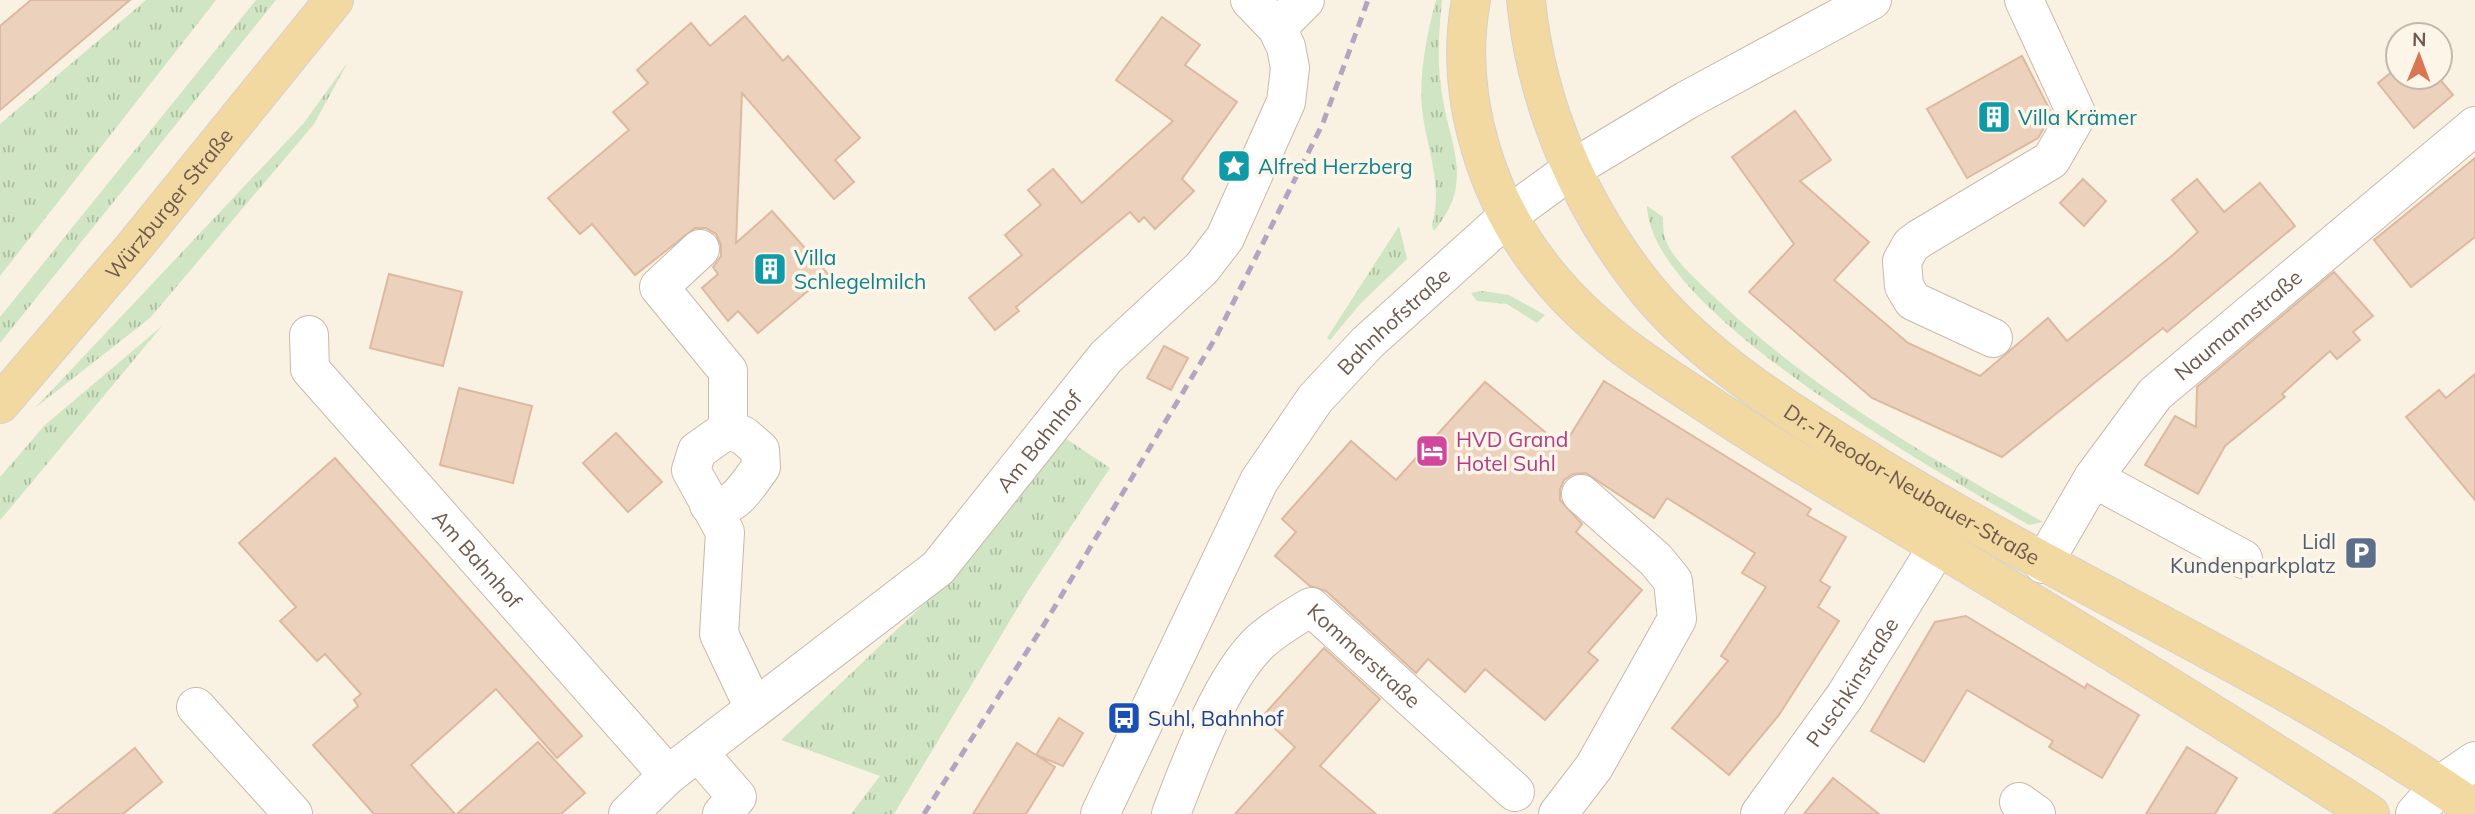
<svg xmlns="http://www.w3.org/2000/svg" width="2475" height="814" viewBox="0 0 2475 814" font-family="Mulish,sans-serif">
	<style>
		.grass { fill: url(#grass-tufts) }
		.building { fill: #ecd2bd; stroke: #dcb99f; stroke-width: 2 }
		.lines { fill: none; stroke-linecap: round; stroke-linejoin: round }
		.minor-casing { stroke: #c8b9ab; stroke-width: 40 }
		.major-casing { stroke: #d6d1cd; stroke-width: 40 }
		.minor { stroke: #fff; stroke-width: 38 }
		.major { stroke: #f2d8a1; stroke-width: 38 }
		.rail { stroke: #b4a3c1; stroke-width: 5; stroke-dasharray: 10 7; stroke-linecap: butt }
		.labels { text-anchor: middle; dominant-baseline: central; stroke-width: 7; stroke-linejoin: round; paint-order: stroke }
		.culture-label { font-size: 21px; fill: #0d838f; stroke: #fdf6e8; text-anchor: start }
		.street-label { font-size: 21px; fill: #6e5a4c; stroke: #fdf6e8 }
		.hotel-label { font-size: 21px; fill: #b23c85; stroke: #fdf6e8; text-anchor: start }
		.service-label { font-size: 21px; fill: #4e5e75; stroke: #fdf6e8; text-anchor: end }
		.transit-label { font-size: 21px; fill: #164399; stroke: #fdf6e8; text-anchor: start }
	</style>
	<defs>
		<pattern id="grass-tufts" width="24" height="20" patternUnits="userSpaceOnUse" patternTransform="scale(1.75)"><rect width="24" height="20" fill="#cfe5c3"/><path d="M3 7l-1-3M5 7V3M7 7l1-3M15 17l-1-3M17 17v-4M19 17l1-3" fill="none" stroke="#acbda1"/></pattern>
	</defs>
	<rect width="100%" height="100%" fill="#f9f1e2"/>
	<!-- grass -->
	<g class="grass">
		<polygon points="146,0 216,0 0,276 0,124"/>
		<polygon points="256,0 276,0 0,343 0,317"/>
		<path d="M1436,0H1442C1439,29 1437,58 1441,87C1448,145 1477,180 1434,231L1432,225C1444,185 1426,148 1422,108C1419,74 1427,33 1436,0Z"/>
		<polygon points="348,62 314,124 150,318 35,408 303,124"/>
		<path d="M1647,206L1663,217C1663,223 1663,232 1665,238C1672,259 1693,276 1708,291C1806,387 1925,455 2043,522L2029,525C1941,473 1650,313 1647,206Z"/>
		<polygon points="1399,226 1407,259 1361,303 1330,340 1327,338"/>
		<polygon points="1483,291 1509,295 1545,315 1537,323 1507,304 1477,301 1471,293"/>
		<polygon points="162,326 2,518 0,520 0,477 45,425"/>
		<polygon points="1065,438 1110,468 1029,589 894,814 851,814 880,776 781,740 947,582"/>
	</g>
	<!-- building -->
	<g class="building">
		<polygon points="31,0 130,0 0,110 0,26"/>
		<polygon points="745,16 783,61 788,56 860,138 835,160 854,182 834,199 742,93 736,243 772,211 828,274 758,333 738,311 728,321 702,288 718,274 713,267 721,256 721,245 716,234 706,228 695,228 635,275 592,224 580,234 548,198 629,130 613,112 648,83 637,70 691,23 710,46"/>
		<polygon points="1162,17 1200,45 1185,65 1237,102 1182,179 1194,191 1155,229 1144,217 1139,222 1130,212 1016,307 1019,311 995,330 969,298 1022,255 1005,235 1041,205 1028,190 1053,169 1082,203 1173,121 1116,80"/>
		<polygon points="2022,56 2052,114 2038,138 1967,178 1927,109"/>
		<polygon points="2398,67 2398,77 2438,77 2453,95 2414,128 2378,83"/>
		<polygon points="1795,111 1831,160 1800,181 1869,242 1834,280 1908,343 1980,376 2048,318 2067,341 2174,254 2198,232 2172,200 2197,179 2224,212 2260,183 2295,226 2167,332 2163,328 2002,457 1872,398 1749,292 1794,244 1732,157"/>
		<polygon points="2475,158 2475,237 2411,287 2374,240"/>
		<polygon points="2083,179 2106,201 2084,226 2060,203"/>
		<polygon points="2334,272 2373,316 2353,332 2360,340 2337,359 2330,351 2282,394 2285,397 2225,446 2198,494 2145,465 2175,416 2196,427 2197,387"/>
		<polygon points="389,274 462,292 443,366 370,348"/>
		<polygon points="1164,346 1188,358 1171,390 1147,378"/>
		<polygon points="2475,374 2475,500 2406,417 2439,390 2446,398"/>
		<polygon points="1604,381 1811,509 1807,515 1846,537 1820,581 1830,587 1818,607 1839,621 1779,715 1729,775 1672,728 1728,661 1721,656 1766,587 1742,573 1755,553 1667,498 1654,518 1586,473 1573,474 1564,480 1560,489 1560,500 1582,524 1576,532 1642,590 1588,652 1598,660 1545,720 1485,669 1465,692 1428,659 1416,673 1326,591 1310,586 1275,556 1296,532 1282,519 1351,441 1396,480 1485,382 1563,447"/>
		<polygon points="459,388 532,406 513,483 440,465"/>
		<polygon points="616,433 662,482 628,512 583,463"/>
		<polygon points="335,458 582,736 557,758 496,689 411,765 455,814 374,814 313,745 358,706 354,700 361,694 325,654 317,661 280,621 296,607 239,543"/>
		<polygon points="1966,616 2085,688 2087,684 2139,715 2102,778 2049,747 2053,741 1967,690 1924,762 1871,731 1935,622"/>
		<polygon points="1324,648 1380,699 1320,766 1376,814 1235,814 1295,747 1262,717"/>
		<polygon points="1059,718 1083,733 1063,766 1036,755 1055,767 1026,814 973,814 1017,743 1036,755"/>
		<polygon points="538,742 585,793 561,814 457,814"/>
		<polygon points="2187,747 2237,778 2215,814 2146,814"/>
		<polygon points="135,748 162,782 123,814 53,814"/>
		<polygon points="1833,778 1879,814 1804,814"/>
	</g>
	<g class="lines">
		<defs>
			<g id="minor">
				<polyline points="1277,28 1305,0"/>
				<polyline points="700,249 659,287 728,371 728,429 697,451 691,470 725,532 719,634 754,708"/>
				<path id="s1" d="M309,335L310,369L668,775"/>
				<polyline points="1993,338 1913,301 1904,286 1902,261 1911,245 1919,239 2051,160 2077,115 2024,0"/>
				<polyline points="2093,478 2243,559"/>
				<path d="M709,505C733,513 748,484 761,467L760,450L744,436L728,429"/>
				<path id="s2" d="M2043,564L2093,478L2155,394L2475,126"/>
				<polyline points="196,707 293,814"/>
				<polyline points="698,752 737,797 722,814"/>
				<polyline points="2019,802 2036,814"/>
				<path id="s3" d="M628,814L668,775L938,568L1106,357L1202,268L1225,238L1286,102L1290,68L1286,47L1277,28L1250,0"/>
				<path id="s4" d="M1100,814L1259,481L1315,399L1367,343L1509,215L1572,169L1687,100L1872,0"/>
				<path id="s5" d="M1171,814C1190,764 1222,677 1261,641C1276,628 1294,617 1311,607L1515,792"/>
				<polyline points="1558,814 1594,767 1677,619 1673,581 1656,560 1581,494"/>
				<path id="s6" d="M1760,814L1845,696L1938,546"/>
				<polyline points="2415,814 2440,785 2475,761"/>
			</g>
			<g id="major">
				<path d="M1471,0C1453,98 1488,206 1553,281C1594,330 1645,363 1697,397C1758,438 1820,476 1883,513C2046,611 2210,710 2370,814"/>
				<path id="s7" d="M1526,0C1536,105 1581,209 1648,291C1709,364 1795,415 1875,465C2072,587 2286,677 2475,810"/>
				<path id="s8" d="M0,404L133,248L334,0"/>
			</g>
		</defs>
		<!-- minor casing -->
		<use href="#minor" class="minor-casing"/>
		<!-- major casing -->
		<use href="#major" class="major-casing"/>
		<!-- minor -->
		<use href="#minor" class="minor"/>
		<!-- major -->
		<use href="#major" class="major"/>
		<!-- rail -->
		<polyline class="rail" points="924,814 1045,623 1216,337 1323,123 1368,0"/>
	</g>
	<!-- icons -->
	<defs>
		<symbol id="building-square" viewBox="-11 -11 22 22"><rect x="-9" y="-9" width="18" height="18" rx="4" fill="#0f9aa8" stroke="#fdf6e8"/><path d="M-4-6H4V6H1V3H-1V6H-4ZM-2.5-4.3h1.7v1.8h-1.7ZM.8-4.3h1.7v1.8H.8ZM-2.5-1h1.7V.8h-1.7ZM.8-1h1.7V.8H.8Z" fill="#fff"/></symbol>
		<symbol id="sight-square" viewBox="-11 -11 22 22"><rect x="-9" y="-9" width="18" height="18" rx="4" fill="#0f9aa8" stroke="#fdf6e8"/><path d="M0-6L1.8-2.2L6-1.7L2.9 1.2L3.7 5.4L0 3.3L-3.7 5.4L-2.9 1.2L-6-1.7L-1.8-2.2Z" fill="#fff"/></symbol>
		<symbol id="hotel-square" viewBox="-11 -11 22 22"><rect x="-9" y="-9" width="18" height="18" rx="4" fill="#d1479c" stroke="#fdf6e8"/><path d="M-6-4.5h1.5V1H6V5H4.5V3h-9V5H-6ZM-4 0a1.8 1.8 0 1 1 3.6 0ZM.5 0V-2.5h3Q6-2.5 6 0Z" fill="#fff"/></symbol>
		<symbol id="parking-square" viewBox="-11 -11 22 22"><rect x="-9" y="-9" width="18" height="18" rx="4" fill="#5c6f8a" stroke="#fdf6e8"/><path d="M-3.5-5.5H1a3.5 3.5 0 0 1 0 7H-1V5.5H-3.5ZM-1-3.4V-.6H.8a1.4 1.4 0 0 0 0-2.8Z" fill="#fff"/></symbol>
		<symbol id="bus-square" viewBox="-11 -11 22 22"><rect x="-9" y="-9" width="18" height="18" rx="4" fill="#1a4fb4" stroke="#fdf6e8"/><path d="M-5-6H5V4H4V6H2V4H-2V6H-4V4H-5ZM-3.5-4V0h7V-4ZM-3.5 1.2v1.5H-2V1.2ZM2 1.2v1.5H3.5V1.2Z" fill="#fff"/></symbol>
	</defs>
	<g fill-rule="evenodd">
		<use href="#building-square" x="1975" y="98" width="38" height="38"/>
		<use href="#sight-square" x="1215" y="147" width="38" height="38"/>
		<use href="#building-square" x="751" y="250" width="38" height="38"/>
		<use href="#hotel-square" x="1413" y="432" width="38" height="38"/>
		<use href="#parking-square" x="2342" y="534" width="38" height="38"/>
		<use href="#bus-square" x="1105" y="699" width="38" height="38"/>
	</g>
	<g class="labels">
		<!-- culture labels -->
		<g class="culture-label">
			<text x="2018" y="117">Villa Krämer</text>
			<text x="1258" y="166">Alfred Herzberg</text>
			<text x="794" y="257">Villa<tspan x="794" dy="24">Schlegelmilch</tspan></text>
		</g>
		<!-- street labels -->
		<g class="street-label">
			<text stroke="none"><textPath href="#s8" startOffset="262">Würzburger Straße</textPath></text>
			<text stroke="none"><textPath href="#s4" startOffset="579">Bahnhofstraße</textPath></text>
			<text stroke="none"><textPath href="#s2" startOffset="312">Naumannstraße</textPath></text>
			<text stroke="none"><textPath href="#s3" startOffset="558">Am Bahnhof</textPath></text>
			<text stroke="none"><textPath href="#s7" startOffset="649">Dr.-Theodor-Neubauer-Straße</textPath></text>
			<text stroke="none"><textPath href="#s1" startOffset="287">Am Bahnhof</textPath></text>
			<text stroke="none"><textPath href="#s5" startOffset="329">Kommerstraße</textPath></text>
			<text stroke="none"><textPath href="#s6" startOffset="161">Puschkinstraße</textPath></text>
		</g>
		<!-- hotel labels -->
		<g class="hotel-label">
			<text x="1456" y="439">HVD Grand<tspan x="1456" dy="24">Hotel Suhl</tspan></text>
		</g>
		<!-- service labels -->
		<g class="service-label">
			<text x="2336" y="541">Lidl<tspan x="2336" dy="24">Kundenparkplatz</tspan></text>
		</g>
		<!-- transit labels -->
		<g class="transit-label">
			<text x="1148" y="718">Suhl, Bahnhof</text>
		</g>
	</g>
	<!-- north arrow -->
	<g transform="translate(2419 56) rotate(1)"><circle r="33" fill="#fdf6e8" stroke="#c4b8aa" stroke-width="2"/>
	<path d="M0-5L12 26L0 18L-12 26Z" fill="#d77754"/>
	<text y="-10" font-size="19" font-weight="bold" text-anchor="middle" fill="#6e5a4c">N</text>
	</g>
</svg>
